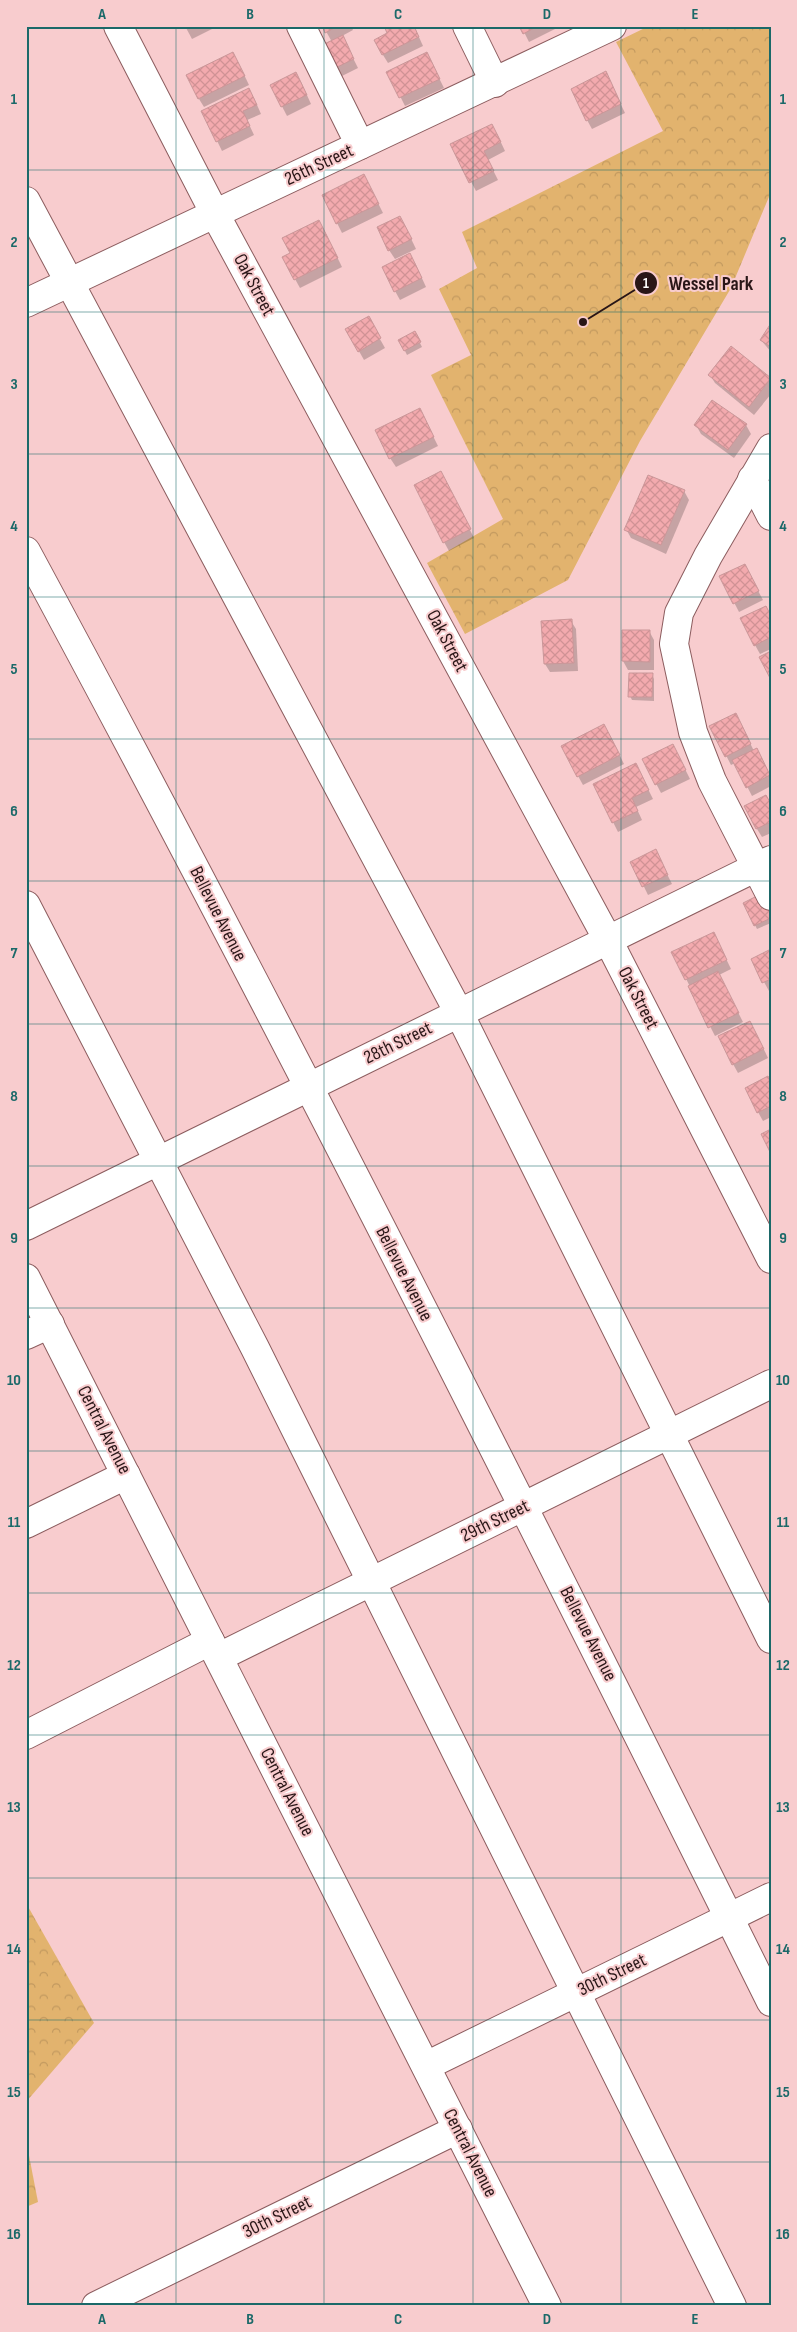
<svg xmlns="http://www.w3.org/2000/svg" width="797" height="2332" viewBox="0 0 797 2332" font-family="'Sofia Sans Condensed',sans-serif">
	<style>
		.forest { fill: url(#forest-crowns) }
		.shadow { fill: #0003 }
		.building { fill: url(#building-cross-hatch); stroke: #ca9799 }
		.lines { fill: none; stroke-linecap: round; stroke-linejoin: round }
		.minor-casing { stroke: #8c5d5f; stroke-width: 30 }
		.minor { stroke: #fff; stroke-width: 28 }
		.grid { fill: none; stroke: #1b6969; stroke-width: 1; stroke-opacity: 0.55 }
		.labels { text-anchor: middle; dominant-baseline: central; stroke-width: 4; stroke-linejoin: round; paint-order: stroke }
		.street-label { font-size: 19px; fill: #291617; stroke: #f8ccce }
		.leader { fill: none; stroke: #291617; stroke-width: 2 }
		.callout-dot { fill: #291617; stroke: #f8ccce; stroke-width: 2 }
		.mark-label { font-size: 15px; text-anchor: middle; font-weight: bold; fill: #fff }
		.callout-label { font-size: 20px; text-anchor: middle; font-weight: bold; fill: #291617; stroke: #f8ccce; stroke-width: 4; stroke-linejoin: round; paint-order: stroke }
		.neatline { fill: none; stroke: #1b6969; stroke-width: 2 }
		.grid-label { font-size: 16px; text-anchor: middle; font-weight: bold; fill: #1b6969 }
	</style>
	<defs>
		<pattern id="forest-crowns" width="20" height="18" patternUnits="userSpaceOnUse" patternTransform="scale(1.25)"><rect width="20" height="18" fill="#e2b36e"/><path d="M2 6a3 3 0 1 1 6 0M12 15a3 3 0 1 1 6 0" fill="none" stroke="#c2995f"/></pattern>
		<pattern id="building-cross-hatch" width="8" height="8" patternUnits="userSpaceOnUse" patternTransform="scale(1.25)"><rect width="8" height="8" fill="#f3aaae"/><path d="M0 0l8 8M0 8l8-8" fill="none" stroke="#d09295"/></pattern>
	</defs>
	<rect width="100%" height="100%" fill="#f8ccce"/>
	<!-- forest -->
	<g class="forest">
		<polygon points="649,26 771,26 771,192 731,288 640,441 568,580 465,634 427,563 503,519 431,375 471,355 439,289 477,268 462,232 663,131 616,42"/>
		<polygon points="26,1903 94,2023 26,2102"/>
		<polygon points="26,2140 38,2202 26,2207"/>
	</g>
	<!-- shadow -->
	<g class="shadow">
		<polygon points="185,26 218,26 192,39"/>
		<polygon points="323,26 351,26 353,30 342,36 358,68 338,78 332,42"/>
		<polygon points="414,26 423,46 388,63 383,55 389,34"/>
		<polygon points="521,26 561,26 529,42"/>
		<polygon points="238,62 249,85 204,107 199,99"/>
		<polygon points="431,62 444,88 405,106 388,72"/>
		<polygon points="301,82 311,104 287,116 271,85"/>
		<polygon points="610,82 625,113 592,129 587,120"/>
		<polygon points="254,98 261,114 247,120 254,135 222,151 203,112"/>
		<polygon points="497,134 505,151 488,160 498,180 476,191 452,145"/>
		<polygon points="364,175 383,213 342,233 323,195"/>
		<polygon points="405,226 416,249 395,259 389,250"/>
		<polygon points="324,230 342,267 300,288 295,279 292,254"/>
		<polygon points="415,263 426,287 400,300 395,291"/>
		<polygon points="368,318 385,348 364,360 347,330"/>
		<polygon points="771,325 771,352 761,340"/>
		<polygon points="415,333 422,347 407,355 400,341"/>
		<polygon points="731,348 771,380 771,394 754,415 715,383 710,375"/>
		<polygon points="424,418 438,446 396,467 390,458"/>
		<polygon points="696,425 746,425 751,434 734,458 701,434"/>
		<polygon points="446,482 474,538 449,551 444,542"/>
		<polygon points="684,491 689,500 666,554 631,538 626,529"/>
		<polygon points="749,574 763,600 739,612 721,577"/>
		<polygon points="771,617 771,649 760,654 755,645"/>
		<polygon points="571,621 576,629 578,671 550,672 545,664"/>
		<polygon points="624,631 649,631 654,640 654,670 628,670 623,661"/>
		<polygon points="652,675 654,679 654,701 632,700 630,696"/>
		<polygon points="740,723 754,751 762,759 771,777 771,786 752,796 735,763 731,765 711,726"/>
		<polygon points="609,734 624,764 583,785 578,776"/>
		<polygon points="678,755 690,779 661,793 644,760"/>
		<polygon points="640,773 653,799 636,807 642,820 618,832 594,784"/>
		<polygon points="771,805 771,833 762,837 757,829"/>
		<polygon points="660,860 672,884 648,895 632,862"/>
		<polygon points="771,911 771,923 757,929 755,925"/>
		<polygon points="718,942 731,969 719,975 743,1022 715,1036 673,953"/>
		<polygon points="771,951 771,990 769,991 764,982"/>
		<polygon points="755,1031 768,1058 738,1073 733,1064"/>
		<polygon points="771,1084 771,1117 763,1121 758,1112"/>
	</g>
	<!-- building -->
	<g class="building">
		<polygon points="322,26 338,26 325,33"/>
		<polygon points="384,26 414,26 419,37 382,55 374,40 387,33"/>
		<polygon points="519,26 538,26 523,34"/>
		<polygon points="343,35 354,59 331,70 320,46"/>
		<polygon points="233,52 245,76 198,99 186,75"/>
		<polygon points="427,52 440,79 399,98 386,72"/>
		<polygon points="606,71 621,104 586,121 571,89"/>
		<polygon points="296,72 307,95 281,107 270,85"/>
		<polygon points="249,88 257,105 243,111 250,126 216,142 201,111"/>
		<polygon points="492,124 501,142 484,151 494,171 469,183 450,144"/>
		<polygon points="364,174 379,204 336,224 322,195"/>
		<polygon points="400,216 412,239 388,251 377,227"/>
		<polygon points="319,220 338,258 294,280 282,257 290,253 282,238"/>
		<polygon points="410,253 422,278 394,292 382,267"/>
		<polygon points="369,316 381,338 358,352 345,329"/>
		<polygon points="771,323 771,347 760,340"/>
		<polygon points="415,331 421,342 404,351 398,340"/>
		<polygon points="731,346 771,378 749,407 708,375"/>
		<polygon points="712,400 747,424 728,450 694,425"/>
		<polygon points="420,408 434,437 389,459 375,430"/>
		<polygon points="441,471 471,529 443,543 414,485"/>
		<polygon points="648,475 685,490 661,545 624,530"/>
		<polygon points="745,564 759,591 733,604 719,576"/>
		<polygon points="766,606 771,616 771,637 754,646 740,618"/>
		<polygon points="572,619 574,663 544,664 541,621"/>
		<polygon points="622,630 650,630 650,662 622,661"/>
		<polygon points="771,651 771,680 759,657"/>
		<polygon points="629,673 653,673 652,697 628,697"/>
		<polygon points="736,713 751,744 725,757 709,726"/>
		<polygon points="604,724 620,755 577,777 561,746"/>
		<polygon points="673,744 686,770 655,785 642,759"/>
		<polygon points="757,748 770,775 746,788 732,760"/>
		<polygon points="636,763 649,790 632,798 638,811 612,823 593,784"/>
		<polygon points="766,795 771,804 771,822 756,829 744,806"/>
		<polygon points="656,849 668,875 642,887 630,862"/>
		<polygon points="763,893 771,909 771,918 754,926 743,903"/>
		<polygon points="714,932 727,960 685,980 671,952"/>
		<polygon points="771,949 771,979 762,983 751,959"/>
		<polygon points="718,971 739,1013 708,1028 688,986"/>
		<polygon points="750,1021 764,1049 732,1065 718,1036"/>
		<polygon points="768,1076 771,1082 771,1106 757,1113 745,1088"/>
		<polygon points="771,1129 771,1154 761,1134"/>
	</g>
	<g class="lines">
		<defs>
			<g id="minor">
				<polyline points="118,26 215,214 608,940 771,1259"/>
				<polyline points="301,26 360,145"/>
				<polyline points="467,26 495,83"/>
				<polyline points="26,201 459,1013 771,1639"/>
				<polyline points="26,303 612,26"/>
				<polyline points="771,448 708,556 679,613 674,644 693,732 712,781 771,896"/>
				<polyline points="752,479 771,516"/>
				<path d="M26,551C284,1029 529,1515 771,2002"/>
				<polyline points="26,905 255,1348 732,2306"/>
				<polyline points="26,1226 771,860"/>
				<polyline points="26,1278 547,2306"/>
				<polyline points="26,1335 50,1324"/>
				<polyline points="26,1524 126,1475"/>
				<polyline points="219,1657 771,1384"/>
				<polyline points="26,1735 210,1641"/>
				<polyline points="426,2066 771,1897"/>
				<polyline points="96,2306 458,2129"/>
			</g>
		</defs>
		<!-- minor casing -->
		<use href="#minor" class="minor-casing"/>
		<!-- minor -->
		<use href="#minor" class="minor"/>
	</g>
	<!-- grid -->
	<path class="grid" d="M176,26V2306M324,26V2306M473,26V2306M621,26V2306M26,170H771M26,312H771M26,454H771M26,597H771M26,739H771M26,881H771M26,1024H771M26,1166H771M26,1308H771M26,1451H771M26,1593H771M26,1735H771M26,1878H771M26,2020H771M26,2162H771"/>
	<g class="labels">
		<!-- street labels -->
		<g class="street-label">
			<text transform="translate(319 165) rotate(-25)">26th Street</text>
			<text transform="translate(254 285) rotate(62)">Oak Street</text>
			<text transform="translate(447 641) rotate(62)">Oak Street</text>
			<text transform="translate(218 914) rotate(63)">Bellevue Avenue</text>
			<text transform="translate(638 998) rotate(63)">Oak Street</text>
			<text transform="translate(398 1043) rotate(-26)">28th Street</text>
			<text transform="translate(404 1274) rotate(63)">Bellevue Avenue</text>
			<text transform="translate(104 1430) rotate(63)">Central Avenue</text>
			<text transform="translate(495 1521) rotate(-26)">29th Street</text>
			<text transform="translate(588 1634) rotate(63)">Bellevue Avenue</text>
			<text transform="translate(287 1792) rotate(63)">Central Avenue</text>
			<text transform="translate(612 1975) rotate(-26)">30th Street</text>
			<text transform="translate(470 2153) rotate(63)">Central Avenue</text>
			<text transform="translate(277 2217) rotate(-26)">30th Street</text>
		</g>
	</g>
	<!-- callouts -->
	<path class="leader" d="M583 322L646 283"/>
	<g class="callout-dot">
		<circle cx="583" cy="322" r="5"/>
		<circle cx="646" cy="283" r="12"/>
	</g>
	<g class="mark-label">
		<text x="646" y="288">1</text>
	</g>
	<g class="callout-label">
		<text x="711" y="290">Wessel Park</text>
	</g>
	<!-- border -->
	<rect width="797" height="2332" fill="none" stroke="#f8ccce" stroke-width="55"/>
	<rect x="28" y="28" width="742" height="2276" class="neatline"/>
	<g class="grid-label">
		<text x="102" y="19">A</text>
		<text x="250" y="19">B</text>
		<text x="398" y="19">C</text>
		<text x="547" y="19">D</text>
		<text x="695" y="19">E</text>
		<text x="14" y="104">1</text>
		<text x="783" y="104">1</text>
		<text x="14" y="247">2</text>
		<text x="783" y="247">2</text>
		<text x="14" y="389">3</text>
		<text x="783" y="389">3</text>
		<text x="14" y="531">4</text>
		<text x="783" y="531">4</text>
		<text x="14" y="674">5</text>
		<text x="783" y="674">5</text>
		<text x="14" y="816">6</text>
		<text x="783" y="816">6</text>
		<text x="14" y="958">7</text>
		<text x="783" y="958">7</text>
		<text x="14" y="1101">8</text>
		<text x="783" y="1101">8</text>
		<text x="14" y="1243">9</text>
		<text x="783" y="1243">9</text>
		<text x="14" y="1385">10</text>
		<text x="783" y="1385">10</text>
		<text x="14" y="1527">11</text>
		<text x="783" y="1527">11</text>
		<text x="14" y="1670">12</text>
		<text x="783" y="1670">12</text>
		<text x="14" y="1812">13</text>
		<text x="783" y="1812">13</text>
		<text x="14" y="1954">14</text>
		<text x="783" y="1954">14</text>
		<text x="14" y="2097">15</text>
		<text x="783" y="2097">15</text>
		<text x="14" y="2239">16</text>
		<text x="783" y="2239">16</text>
		<text x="102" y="2324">A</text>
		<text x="250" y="2324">B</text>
		<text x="398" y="2324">C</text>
		<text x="547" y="2324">D</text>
		<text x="695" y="2324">E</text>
	</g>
</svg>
